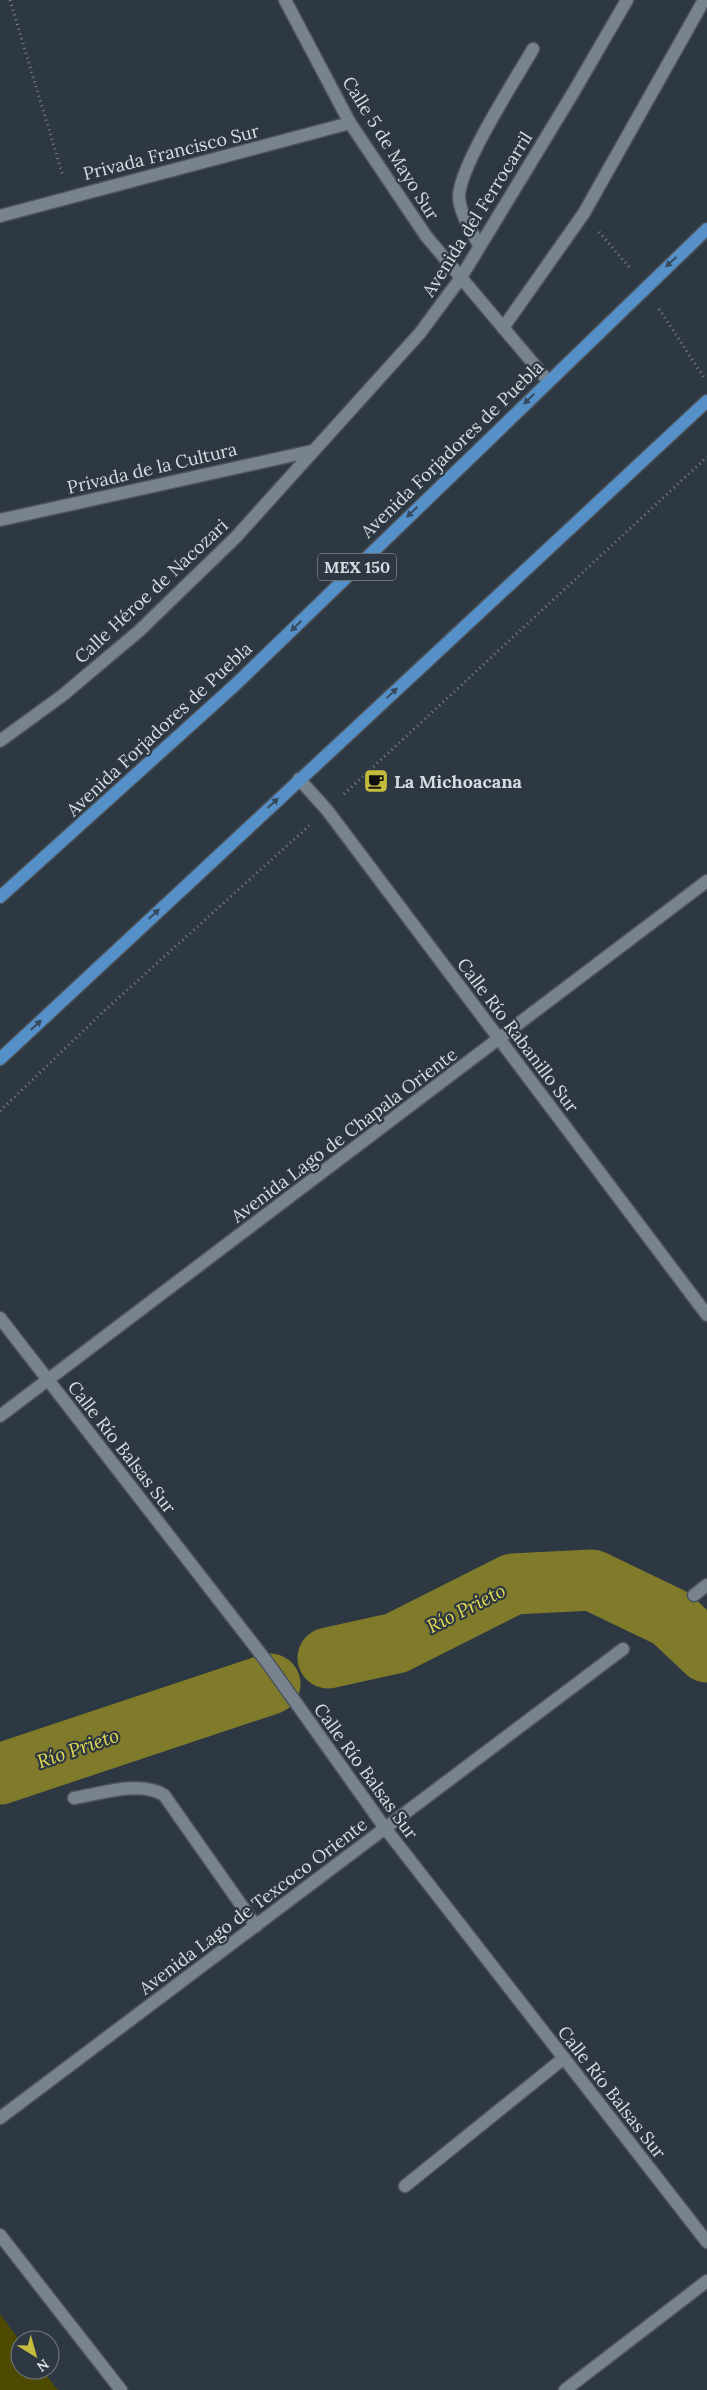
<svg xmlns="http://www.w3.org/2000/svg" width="707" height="2390" viewBox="0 0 707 2390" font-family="Lora,serif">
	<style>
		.green { fill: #4e4a02 }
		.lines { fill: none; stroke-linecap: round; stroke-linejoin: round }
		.river { stroke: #807b2a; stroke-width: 61 }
		.service-casing { stroke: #4c545c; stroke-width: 15 }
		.minor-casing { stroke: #4c545c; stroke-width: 15 }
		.primary-casing { stroke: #4c545c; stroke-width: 15 }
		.path { stroke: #7b838b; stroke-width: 3; stroke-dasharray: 1 4; stroke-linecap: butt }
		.service { stroke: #78838f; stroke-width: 12 }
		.minor { stroke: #78838f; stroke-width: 12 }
		.primary { stroke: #5690c9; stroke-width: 12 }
		.oneway { fill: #364a5d }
		.labels { text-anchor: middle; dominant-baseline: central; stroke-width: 4.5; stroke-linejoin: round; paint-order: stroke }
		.shield { fill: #2e3842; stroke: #a4abb2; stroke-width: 1 }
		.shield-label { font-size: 16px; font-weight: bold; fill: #d6dce2 }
		.street-label { font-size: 18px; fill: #d6dce2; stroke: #2e3842 }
		.poi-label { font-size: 18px; font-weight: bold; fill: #d6dce2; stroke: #2e3842; text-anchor: start }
		.water-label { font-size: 19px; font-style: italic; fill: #e4dc50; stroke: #2e3842 }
	</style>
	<rect width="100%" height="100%" fill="#2e3842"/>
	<!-- green -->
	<polygon class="green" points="0,2314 20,2341 20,2370 42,2370 58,2390 0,2390"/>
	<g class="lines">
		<!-- river -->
		<g class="river">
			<polyline points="328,1658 396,1643 513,1584 592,1580 671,1618 707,1652"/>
			<polyline points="0,1774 270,1684"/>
		</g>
		<defs>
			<g id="service">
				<path d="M479,245C472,232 459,212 459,196C460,165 515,80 533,49"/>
				<path d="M74,1798C101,1794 140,1780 164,1795L256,1926"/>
				<polyline points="405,2186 564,2058"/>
			</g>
			<g id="minor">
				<polyline points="285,0 350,123 426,236 548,381"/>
				<polyline points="0,216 350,123"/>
				<polyline points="503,328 584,213 704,0"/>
				<polyline points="0,520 312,451"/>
				<polyline points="0,741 63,695 139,631 236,537 420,333 460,279 573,93 627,0"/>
				<polyline points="299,779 327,810 707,1315"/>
				<polyline points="0,1318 267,1662 385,1828 707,2242"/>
				<polyline points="0,1416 707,881"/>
				<polyline points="694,1595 707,1585"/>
				<polyline points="0,2118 623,1649"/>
				<polyline points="0,2235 121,2390"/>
				<polyline points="565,2390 707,2281"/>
			</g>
			<g id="primary">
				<polyline points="0,897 235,685 707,229"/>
				<polyline points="0,1059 707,401"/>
			</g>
		</defs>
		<!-- service casing -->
		<use href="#service" class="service-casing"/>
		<!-- minor casing -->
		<use href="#minor" class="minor-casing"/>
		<!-- primary casing -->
		<use href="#primary" class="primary-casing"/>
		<!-- path -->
		<g class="path">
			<polyline points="10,0 63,176"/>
			<polyline points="599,232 631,269"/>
			<polyline points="659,309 705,379"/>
			<polyline points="344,794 707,457"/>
			<polyline points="0,1111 104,1011 310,825"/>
		</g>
		<!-- service -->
		<use href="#service" class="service"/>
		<!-- minor -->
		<use href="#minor" class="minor"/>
		<!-- primary -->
		<use href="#primary" class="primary"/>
	</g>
	<!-- one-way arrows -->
	<defs><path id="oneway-solid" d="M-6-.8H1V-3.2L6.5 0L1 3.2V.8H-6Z" transform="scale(1.25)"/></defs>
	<g class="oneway">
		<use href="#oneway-solid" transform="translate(671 262) rotate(137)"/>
		<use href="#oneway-solid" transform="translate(529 399) rotate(136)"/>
		<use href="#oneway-solid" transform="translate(412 512) rotate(136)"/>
		<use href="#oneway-solid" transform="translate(296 626) rotate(136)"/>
		<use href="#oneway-solid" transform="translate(392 693) rotate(-43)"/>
		<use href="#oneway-solid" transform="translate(273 803) rotate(-43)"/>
		<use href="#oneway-solid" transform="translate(154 914) rotate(-43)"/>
		<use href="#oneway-solid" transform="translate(36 1025) rotate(-43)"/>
	</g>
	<!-- icons -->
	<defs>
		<symbol id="cafe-square" viewBox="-11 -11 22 22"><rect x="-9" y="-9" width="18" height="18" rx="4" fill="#c4bc3d" stroke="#2e3842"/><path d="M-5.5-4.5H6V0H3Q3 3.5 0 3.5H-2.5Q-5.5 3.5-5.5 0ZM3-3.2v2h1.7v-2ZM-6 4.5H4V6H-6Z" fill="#111"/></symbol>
	</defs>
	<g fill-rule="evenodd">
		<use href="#cafe-square" x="362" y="767" width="28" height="28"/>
	</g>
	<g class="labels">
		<!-- shield labels -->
		<rect class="shield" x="318" y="553.5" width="78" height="27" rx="4"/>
		<g class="shield-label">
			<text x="357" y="567">MEX 150</text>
		</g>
		<!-- street labels -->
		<g class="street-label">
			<text transform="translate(391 148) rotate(58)">Calle 5 de Mayo Sur</text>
			<text transform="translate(171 152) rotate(-14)">Privada Francisco Sur</text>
			<text transform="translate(477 214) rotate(-58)">Avenida del Ferrocarril</text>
			<text transform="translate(452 449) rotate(-44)">Avenida Forjadores de Puebla</text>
			<text transform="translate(152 468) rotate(-13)">Privada de la Cultura</text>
			<text transform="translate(151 591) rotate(-43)">Calle Héroe de Nacozari</text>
			<text transform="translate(159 729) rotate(-43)">Avenida Forjadores de Puebla</text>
			<text transform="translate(518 1035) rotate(53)">Calle Río Rabanillo Sur</text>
			<text transform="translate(344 1135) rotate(-37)">Avenida Lago de Chapala Oriente</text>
			<text transform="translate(122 1447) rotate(52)">Calle Río Balsas Sur</text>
			<text transform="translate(366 1771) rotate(54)">Calle Río Balsas Sur</text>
			<text transform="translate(253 1906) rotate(-37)">Avenida Lago de Texcoco Oriente</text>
			<text transform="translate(612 2092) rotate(52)">Calle Río Balsas Sur</text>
		</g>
		<!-- poi labels -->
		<g class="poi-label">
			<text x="394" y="781">La Michoacana</text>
		</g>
		<!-- water labels -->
		<g class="water-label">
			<text transform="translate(466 1608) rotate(-27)">Río Prieto</text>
			<text transform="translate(78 1748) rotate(-19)">Río Prieto</text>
		</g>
	</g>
	<!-- north arrow -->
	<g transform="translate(35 2355) rotate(143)"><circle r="24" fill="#2e3842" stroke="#717a82"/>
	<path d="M0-4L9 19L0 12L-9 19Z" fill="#c4bc3d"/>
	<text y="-8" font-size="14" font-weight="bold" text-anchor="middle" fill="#d6dce2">N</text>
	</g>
</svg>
